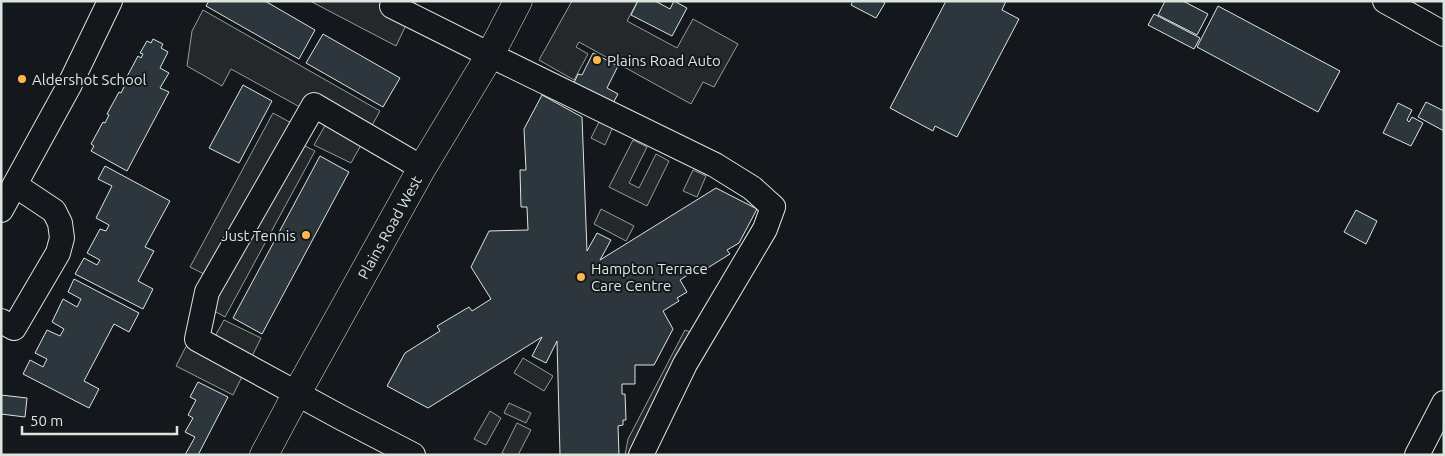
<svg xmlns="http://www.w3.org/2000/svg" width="1445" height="456" viewBox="0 0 1445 456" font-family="Ubuntu,sans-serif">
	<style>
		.parking { fill: #24282b; stroke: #939e99 }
		.building { fill: #2c363c; stroke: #d8e6dc }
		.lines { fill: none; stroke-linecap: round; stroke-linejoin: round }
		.minor-casing { stroke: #d8e6dc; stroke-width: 26 }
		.major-casing { stroke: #d8e6dc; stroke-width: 29 }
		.minor { stroke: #14181c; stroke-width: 24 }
		.major { stroke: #14181c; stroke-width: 28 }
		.poi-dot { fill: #ffb74d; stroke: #14181c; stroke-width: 2 }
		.labels { text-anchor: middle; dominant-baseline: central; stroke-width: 4; stroke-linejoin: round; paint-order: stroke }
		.poi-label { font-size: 15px; fill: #d8e6dc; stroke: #14181c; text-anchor: start }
		.street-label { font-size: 15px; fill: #d8e6dc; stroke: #14181c }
	</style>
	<rect width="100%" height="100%" fill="#14181c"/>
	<!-- parking -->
	<g class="parking">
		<polygon points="310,1 412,1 416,4 396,46"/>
		<polygon points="572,1 636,1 637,2 627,21 677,48 693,19 738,44 714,87 703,82 691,104 579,42 576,47 588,54 574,80 539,60"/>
		<polygon points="203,10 380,111 351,163 314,145 327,122 231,69 222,86 187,66 192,31"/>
		<polygon points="273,113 306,131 299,143 315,151 225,317 193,299 206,275 190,267"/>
		<polygon points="602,116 615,122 605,145 591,138"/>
		<polygon points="633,140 647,147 629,183 639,188 656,154 669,161 647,206 609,187"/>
		<polygon points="693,170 706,176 697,197 683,191"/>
		<polygon points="601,209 634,226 626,241 594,224"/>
		<polygon points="224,320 261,338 233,395 176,366 195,329 214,338"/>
		<polygon points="685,330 697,335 633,455 625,455 628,439"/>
		<polygon points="523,358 553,376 544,391 514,373"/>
		<polygon points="509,403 531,413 526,423 504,413"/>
		<polygon points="490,411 501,418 486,445 474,439"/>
		<polygon points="517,423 531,430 518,455 506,455 502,453"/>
	</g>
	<!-- building -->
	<g class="building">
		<polygon points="209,1 265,1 315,30 299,59 206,6"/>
		<polygon points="638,1 655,1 670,9 674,1 687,8 672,36 631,15"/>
		<polygon points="853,1 882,1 885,3 876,18 851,5"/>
		<polygon points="946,1 1006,1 1002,10 1019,19 957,137 935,126 933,131 890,108"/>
		<polygon points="1165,1 1183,1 1208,14 1197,35 1158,15"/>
		<polygon points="1218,6 1340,71 1318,112 1197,47"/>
		<polygon points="1154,14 1200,38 1194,49 1148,25"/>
		<polygon points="323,34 400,78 383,107 306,63"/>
		<polygon points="153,39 163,44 161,48 168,52 160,68 169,73 160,88 169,92 127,171 91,151 94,146 91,144 103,122 105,123 109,115 107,114 119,92 121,93 125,85 123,84 138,56 141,58 143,54 140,53 147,41 151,43"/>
		<polygon points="593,53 618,66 607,88 618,94 612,105 573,85 578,74 582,75"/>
		<polygon points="243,85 272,101 239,163 209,148"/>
		<polygon points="542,95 582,117 587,251 597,233 611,240 600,260 716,188 757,209 739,243 727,250 730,254 698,274 695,270 680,280 687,292 677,298 679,301 663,311 673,329 654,365 635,365 635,384 622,384 622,394 625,394 626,420 623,420 623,425 618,426 619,455 560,455 557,341 546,363 532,356 542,337 428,408 387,386 405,353 440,331 437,326 469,307 472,311 491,299 471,267 489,231 528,230 527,207 521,207 520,170 526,170 524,129"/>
		<polygon points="1426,102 1444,111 1444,131 1418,117"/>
		<polygon points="1398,103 1412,110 1407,120 1409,122 1412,117 1423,123 1411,146 1383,133"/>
		<polygon points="320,156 349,172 262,334 233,318"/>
		<polygon points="105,166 170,201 145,247 154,251 138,281 153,289 143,309 75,274 84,258 97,265 100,260 87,253 100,229 106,231 109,225 96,218 112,186 98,179"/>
		<polygon points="1356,210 1377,221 1366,244 1344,232"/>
		<polygon points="74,279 139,313 129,332 114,324 84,381 99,389 89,408 23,374 30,360 43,367 47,359 35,353 47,330 60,336 64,329 52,322 63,299 77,307 81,299 68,292"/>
		<polygon points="198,382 228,397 198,455 185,455 195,437 185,432 193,418 188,415 196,400 190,397"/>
		<polygon points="1,395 27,398 25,417 1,414"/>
	</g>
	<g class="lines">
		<defs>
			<g id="minor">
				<polyline points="1385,1 1444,34"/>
				<polyline points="392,6 490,55 715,165 752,188 773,207 765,229 685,364 641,455"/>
				<polyline points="1,210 69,86 110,1"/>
				<polyline points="1,321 14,328 58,253 62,238 60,223 54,211 15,185"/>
				<polyline points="413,455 340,417 197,339 207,292 314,105 422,168"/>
				<polyline points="1417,455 1444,403"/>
			</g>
			<g id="major">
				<path id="s1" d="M264,455L297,393L422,168L490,55L518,1"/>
			</g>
		</defs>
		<!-- minor casing -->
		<use href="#minor" class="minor-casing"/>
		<!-- major casing -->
		<use href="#major" class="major-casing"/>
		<!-- minor -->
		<use href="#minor" class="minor"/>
		<!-- major -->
		<use href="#major" class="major"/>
	</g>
	<!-- markers -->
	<g class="poi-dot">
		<circle cx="597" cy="60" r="5"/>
		<circle cx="22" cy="79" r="5"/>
		<circle cx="306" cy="235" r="5"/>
		<circle cx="581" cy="277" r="5"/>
	</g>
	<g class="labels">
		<!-- poi labels -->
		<g class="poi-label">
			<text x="607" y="60">Plains Road Auto</text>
			<text x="32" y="79">Aldershot School</text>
			<text x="296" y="235" text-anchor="end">Just Tennis</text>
			<text x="591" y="268">Hampton Terrace<tspan x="591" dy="17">Care Centre</tspan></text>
		</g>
		<!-- street labels -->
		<g class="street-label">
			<text stroke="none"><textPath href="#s1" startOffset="260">Plains Road West</textPath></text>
		</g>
	</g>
	<!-- border -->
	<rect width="1445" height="456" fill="none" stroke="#d8e6dc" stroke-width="5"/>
	<!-- scale -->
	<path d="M22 426v8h155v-8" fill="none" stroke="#d8e6dc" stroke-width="2.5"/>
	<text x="30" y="426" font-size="15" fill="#d8e6dc" stroke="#14181c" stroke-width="4" paint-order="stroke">50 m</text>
</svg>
